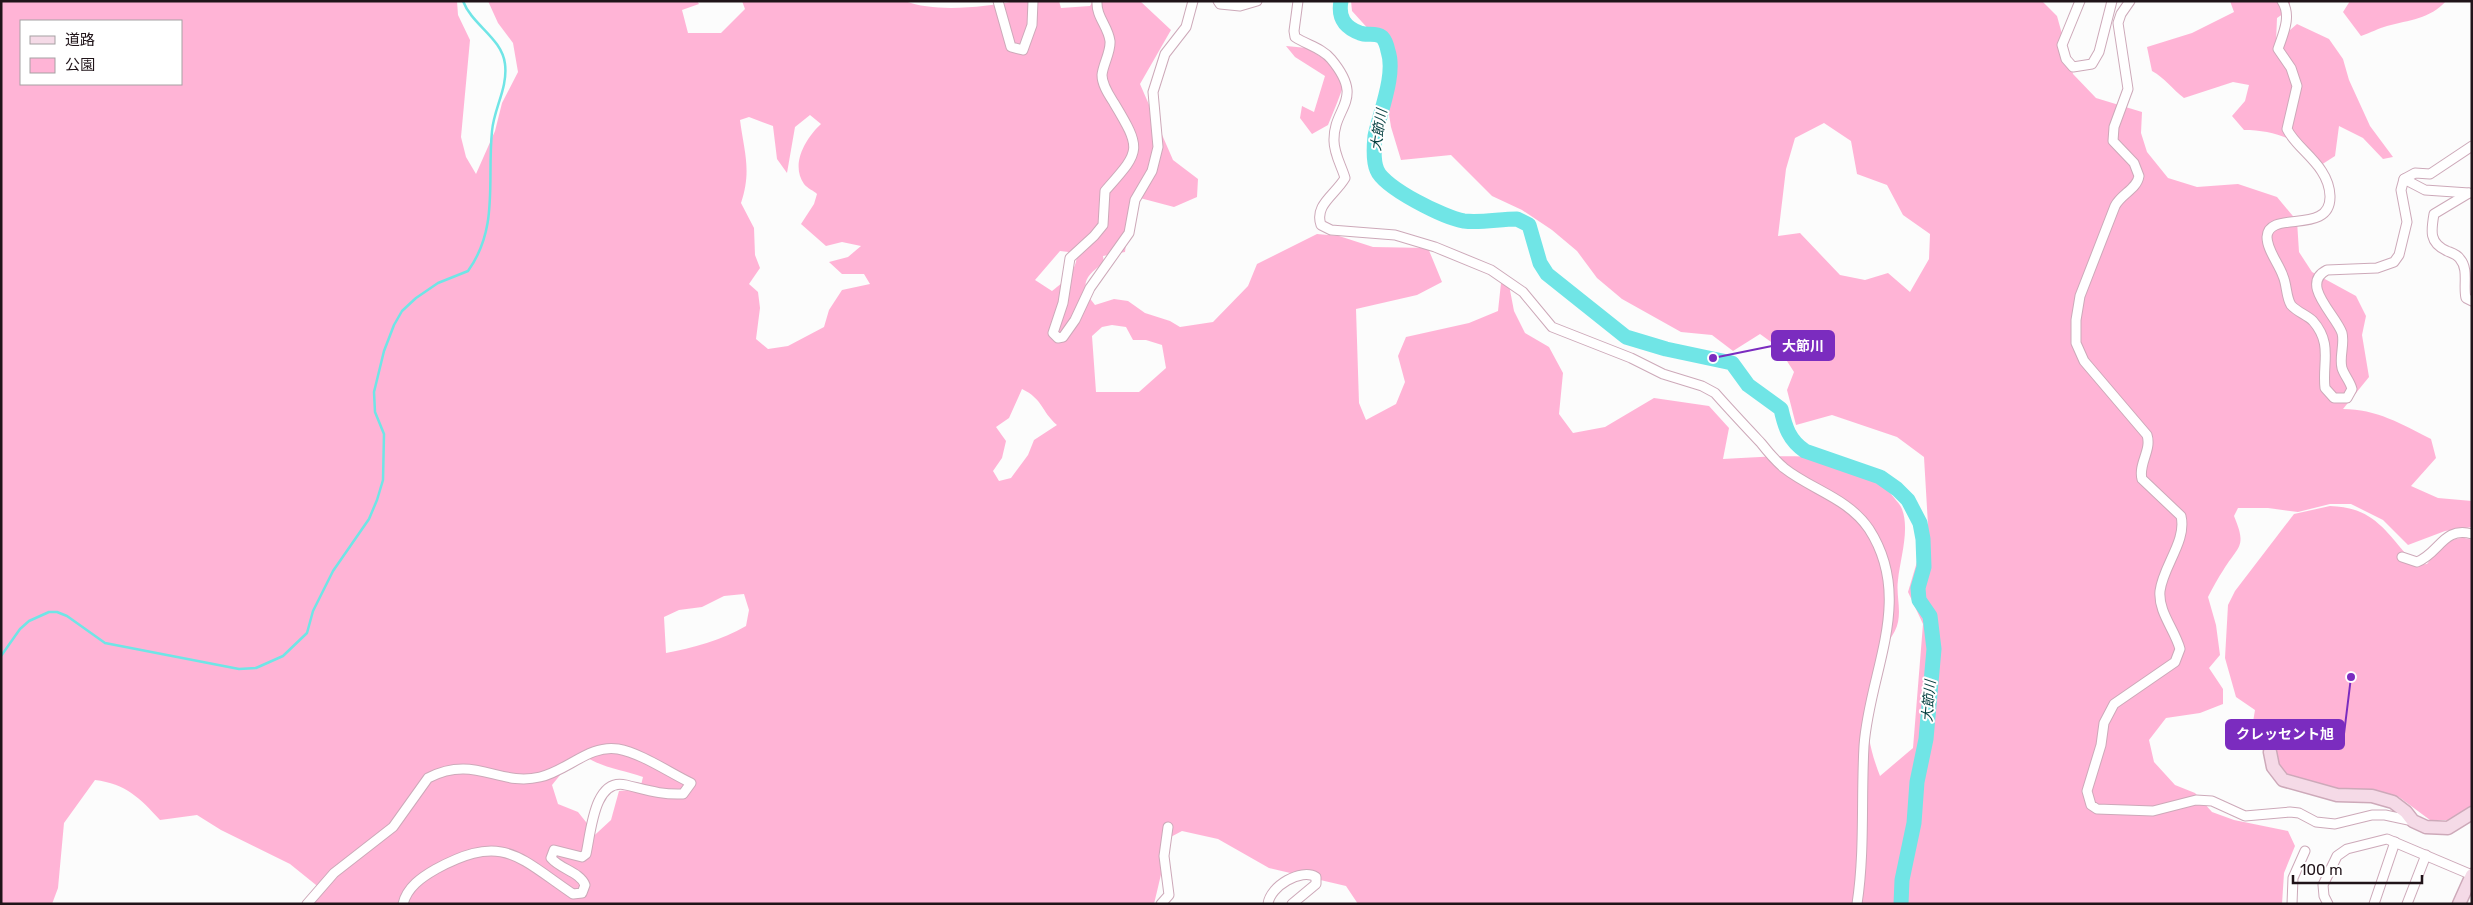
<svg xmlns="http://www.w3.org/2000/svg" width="2473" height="905" viewBox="0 0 2473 905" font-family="Rubik,'Noto Sans JP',sans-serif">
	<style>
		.green { fill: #ffb4d6; fill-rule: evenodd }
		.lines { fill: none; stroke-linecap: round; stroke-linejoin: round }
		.stream { stroke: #70e5e6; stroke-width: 2.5 }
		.river { stroke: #70e5e6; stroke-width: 15 }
		.street-casing { stroke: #cda9b9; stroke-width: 11 }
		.secondary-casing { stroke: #cda9b9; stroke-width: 15 }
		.street { stroke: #fff; stroke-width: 9 }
		.secondary { stroke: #f5dae7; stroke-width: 12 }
		.labels { text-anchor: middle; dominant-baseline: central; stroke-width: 4; stroke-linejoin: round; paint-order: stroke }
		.water-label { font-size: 14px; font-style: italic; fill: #043e3f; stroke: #fff }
		.leader { fill: none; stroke: #7b2cbf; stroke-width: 2 }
		.callout-dot { fill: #7b2cbf; stroke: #fff; stroke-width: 2 }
		.callout { fill: #7b2cbf; stroke: #7b2cbf; stroke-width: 2 }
		.callout-label { font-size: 14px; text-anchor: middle; font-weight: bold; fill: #fff }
	</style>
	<rect width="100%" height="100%" fill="#fcfcfc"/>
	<!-- green -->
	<g class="green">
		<path d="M1,1H457L458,15L470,40L461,137L466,157L476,174L495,131L502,103L518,72L513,43L498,23L488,1H697L699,4L682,10L688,33H721L745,9L742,1H905C936,13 984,7 1016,1C1029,0 1045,1 1059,1L1061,8L1090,6L1093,1H1140L1171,30L1140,84L1173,160L1198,179L1197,197L1174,207L1140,198L1130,212L1125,252L1103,256L1104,263C1084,276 1079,286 1095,305L1114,299L1128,301L1145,313L1170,321L1180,327L1213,322L1248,286L1257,264L1317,234L1339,236L1373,247L1428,248L1442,282L1417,295L1356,309L1359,403L1366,420L1396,404L1405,382L1398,356L1406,337L1469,323L1498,311L1501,283L1509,285L1514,311L1525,333L1549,347L1563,373L1559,414L1573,433L1605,427L1654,398L1709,406L1729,428L1723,459C1777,457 1852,445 1891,494C1894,498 1900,504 1902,509C1910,530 1900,559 1898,580C1896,594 1901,608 1898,622C1896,634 1883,647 1879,659C1862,700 1864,735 1880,776L1913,748L1923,624L1908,592L1928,525L1924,457L1897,437L1832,415L1796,425L1787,390L1794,372L1778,347L1760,334L1733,351L1712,335L1681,332L1622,299L1597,278L1577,251L1552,230L1522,210L1492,196L1451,155L1401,160L1391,127L1386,95L1391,54L1352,11L1351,1H2042L2057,16L2073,74L2096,98L2142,112L2141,133L2147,152L2168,178L2197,187L2238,184L2277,197L2297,221L2299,252L2312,272L2356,296L2366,316L2362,335L2369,377L2343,409C2376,409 2402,424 2431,439L2436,458L2411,486L2438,498L2472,501V527L2445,531L2408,545L2383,520L2351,504H2330L2298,512L2268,508H2238L2234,516C2247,547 2239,545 2224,569C2218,578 2213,587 2208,597L2216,625L2220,655L2209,668L2223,689V704L2200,713L2166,718L2149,740L2154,762L2175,785L2195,793L2212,812L2234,820L2288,831L2295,846L2284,873L2282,904H1358L1346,886L1269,868L1218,839L1182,831L1165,840L1163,866L1154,904H310L321,889L290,864L221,830L197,815L160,820C140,798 126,784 95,780L64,823L58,888L52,904H1ZM21,21H181V84H21ZM810,115L821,124C806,138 790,164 804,184C807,188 814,191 817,194L814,204L801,224L826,246L842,242L861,246L848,257L829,262L842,274H864L870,284L842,290L829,310L824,327L788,346L768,349L756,339L760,308L758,292L749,284L760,268L755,255L754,228L741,203C752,170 744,152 740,120L749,117L773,126L777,159L787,173L795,127ZM1824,123L1851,141L1857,174L1887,185L1903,215L1930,234L1929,259L1910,292L1888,273L1865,280L1840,275L1800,233L1778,236L1786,169L1795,138ZM1060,251L1077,253C1077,271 1065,281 1052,291L1035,280ZM1112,325L1126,327L1133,340H1146L1162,345L1166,368L1139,392H1096L1092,336L1102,327ZM1022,389C1043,399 1041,411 1057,425L1034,440L1028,455L1011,478L999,481L993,471L1002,458L1006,441L996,427L1009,418ZM744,594L749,610L746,626C722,640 692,648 666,653L664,617L679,610L702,607L724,596ZM586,757C603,768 624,770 643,777L640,789L619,791L611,820L585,844L590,827L578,812L558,804L552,785L565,769Z"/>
		<path d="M2230,1H2290V9L2277,18L2276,42L2297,24L2329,39L2343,59L2349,80L2370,126L2393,157L2383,159L2363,138L2339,126L2335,156L2321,165C2302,140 2275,130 2244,130L2232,116L2245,101L2249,85L2233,82L2184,98C2172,89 2165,78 2152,71L2147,47L2192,33L2234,12Z"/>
		<path d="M2350,1H2446C2430,19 2409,20 2387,26C2379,28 2370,33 2361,36L2343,12Z"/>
		<polygon points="1286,46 1307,48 1338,68 1343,87 1337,103 1328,125 1312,134 1300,118 1302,106 1314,112 1325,76 1295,57"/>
		<path d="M2330,506C2368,507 2382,525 2405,553L2402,559L2416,565L2427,564C2439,550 2451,532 2472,540V805L2449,820H2430L2399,797L2368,789H2330L2291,777L2281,771L2275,753L2262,750L2250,740L2255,710L2236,697L2225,658L2228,605L2235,591L2294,514Z"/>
	</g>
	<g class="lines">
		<!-- stream -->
		<path class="stream" d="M1,656L20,629L29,621L49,612H57L67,616L105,643L239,669L256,668L283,656L307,633L313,611L333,571L369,519L377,500L383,480L384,434L375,412L374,392L384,351L394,325L402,311L416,298L438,283L468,271C499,228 487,181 492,131C494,108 508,88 505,64C502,38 472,25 463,1"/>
		<!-- river -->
		<path class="river" d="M1341,1C1338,17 1344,27 1360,33C1367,36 1375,32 1382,37C1385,40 1387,46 1388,51C1396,74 1380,112 1375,136C1374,146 1373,161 1377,170C1384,188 1445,218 1464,221C1481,223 1500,219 1517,219L1529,225L1540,263L1547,274L1626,337L1666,349L1732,363L1748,385L1781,409C1785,427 1789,440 1805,451L1880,477L1897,489L1908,500L1920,523L1923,539L1924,567L1918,588L1919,600L1930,616L1934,649L1926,739L1917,782L1914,823L1902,880L1901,904"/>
		<defs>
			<g id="street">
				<polyline points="998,1 1011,47 1023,50 1032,25 1033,1"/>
				<path d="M1097,1C1096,17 1108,26 1110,41C1111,52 1103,64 1102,75C1102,85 1109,95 1114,103C1143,151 1140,151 1105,191L1103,225L1094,236L1070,258L1063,303L1053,333L1058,338L1063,337L1075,320L1090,288L1129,233L1135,200L1152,171L1158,147L1153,92L1165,54L1186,27L1193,1"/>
				<polyline points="1218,1 1220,4 1240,6 1257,1"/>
				<path d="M1298,1L1294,31L1295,37C1307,45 1322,48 1331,59C1366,101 1333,106 1334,141C1334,154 1342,167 1345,178C1335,195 1314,205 1321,225L1331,230L1395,235L1435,247L1491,270L1523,292L1552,327L1631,358L1663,374L1702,386L1715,393C1730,410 1746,427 1761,443C1768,452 1776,461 1784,468C1812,490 1848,498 1869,529C1915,600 1869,672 1864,746C1861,798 1865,852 1857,904"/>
				<polyline points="2080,1 2062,45 2066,59 2073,67 2092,64 2099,52 2112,1"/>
				<path d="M2130,1L2121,14L2118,23L2128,89L2114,127L2113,141L2134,163L2139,176C2137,189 2121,194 2115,206L2080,296L2076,320V343L2084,361L2147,435C2152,450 2138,464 2142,479L2181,516C2187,541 2163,566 2160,591C2158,612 2175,630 2180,649L2175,662L2114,704L2104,723L2101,745L2087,791L2091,805L2097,809L2153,811L2196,800L2212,801L2245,816L2290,812L2299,813L2316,822L2335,824L2372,815H2385L2413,821"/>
				<path d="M2282,1C2292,16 2283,34 2278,49L2291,68L2297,86L2287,129C2297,150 2329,165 2330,196C2331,236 2268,209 2267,237C2267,250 2279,264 2283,276C2287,285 2286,297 2291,305C2297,312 2307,315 2313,321C2333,344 2322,363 2325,388L2334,398H2347L2352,389C2350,381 2344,375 2342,368C2339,357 2345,344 2342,333C2336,315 2299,284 2327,270L2377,268L2394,262L2399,255L2407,222L2401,190L2404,179L2415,173L2430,174L2472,146"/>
				<polyline points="2404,179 2425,190 2469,193"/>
				<path d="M2469,193L2434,214C2431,231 2429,243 2447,251C2452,253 2457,254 2460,259C2469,269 2463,286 2466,298L2472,301"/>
				<path d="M2402,557L2417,562C2440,553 2443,526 2472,534"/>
				<path d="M307,904L334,873L393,827L428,778C475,754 499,787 540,777C567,771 590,744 618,749C641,753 670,773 691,783L683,794C661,795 647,790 626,785C594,777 591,832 586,854L582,857L554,850L551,858C560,869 580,872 585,885L582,893L573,894C517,856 503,833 436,869C422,877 407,887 403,904"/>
				<polyline points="1161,904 1169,895 1164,856 1168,827"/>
				<path d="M1268,904C1270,886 1301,868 1316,877V884L1292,904"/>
				<polyline points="2292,904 2293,878 2305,851"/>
				<polyline points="2328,904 2324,896 2323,885 2337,856 2347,849 2387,839 2472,875"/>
				<polyline points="2374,904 2395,842"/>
				<polyline points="2407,904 2426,855"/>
			</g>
			<g id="secondary">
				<polyline points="2270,752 2273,767 2283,780 2337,795 2372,796 2393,802 2406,812 2413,821 2426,827 2448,828 2472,813"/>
				<polyline points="2459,904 2472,875"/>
			</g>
		</defs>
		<!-- street casing -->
		<use href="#street" class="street-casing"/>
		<!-- secondary casing -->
		<use href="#secondary" class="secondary-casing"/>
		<!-- street -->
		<use href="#street" class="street"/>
		<!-- secondary -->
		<use href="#secondary" class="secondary"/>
	</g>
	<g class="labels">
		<!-- water labels -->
		<g class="water-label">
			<text transform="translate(1379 130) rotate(-81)">大節川</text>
			<text transform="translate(1929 701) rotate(-85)">大節川</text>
		</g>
	</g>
	<!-- callouts -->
	<path class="leader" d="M1713 358L1772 346M2351 677L2344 734"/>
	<g class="callout-dot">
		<circle cx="1713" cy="358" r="5"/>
		<circle cx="2351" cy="677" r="5"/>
	</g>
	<g class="callout">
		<rect x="1772" y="331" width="62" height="29" rx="5"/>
		<rect x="2226" y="720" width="118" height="29" rx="5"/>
	</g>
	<g class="callout-label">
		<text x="1803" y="351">大節川</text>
		<text x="2285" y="739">クレッセント旭</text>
	</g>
	<!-- border -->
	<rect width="2473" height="905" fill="none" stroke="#201419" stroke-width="5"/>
	<!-- legend -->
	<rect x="20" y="20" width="162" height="65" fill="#ffffff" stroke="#a6a1a3"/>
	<rect x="30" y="36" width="25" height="8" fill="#f5dae7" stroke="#a6a1a3"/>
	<text x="65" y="45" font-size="15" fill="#201419">道路</text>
	<rect x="30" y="58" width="25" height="15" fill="#ffb4d6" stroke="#a6a1a3"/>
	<text x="65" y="70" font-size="15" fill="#201419">公園</text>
	<!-- scale -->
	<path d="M2293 875v8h129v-8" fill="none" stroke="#201419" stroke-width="2.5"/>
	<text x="2300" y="875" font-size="15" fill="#201419" stroke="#ffffff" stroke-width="4" paint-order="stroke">100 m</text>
</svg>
